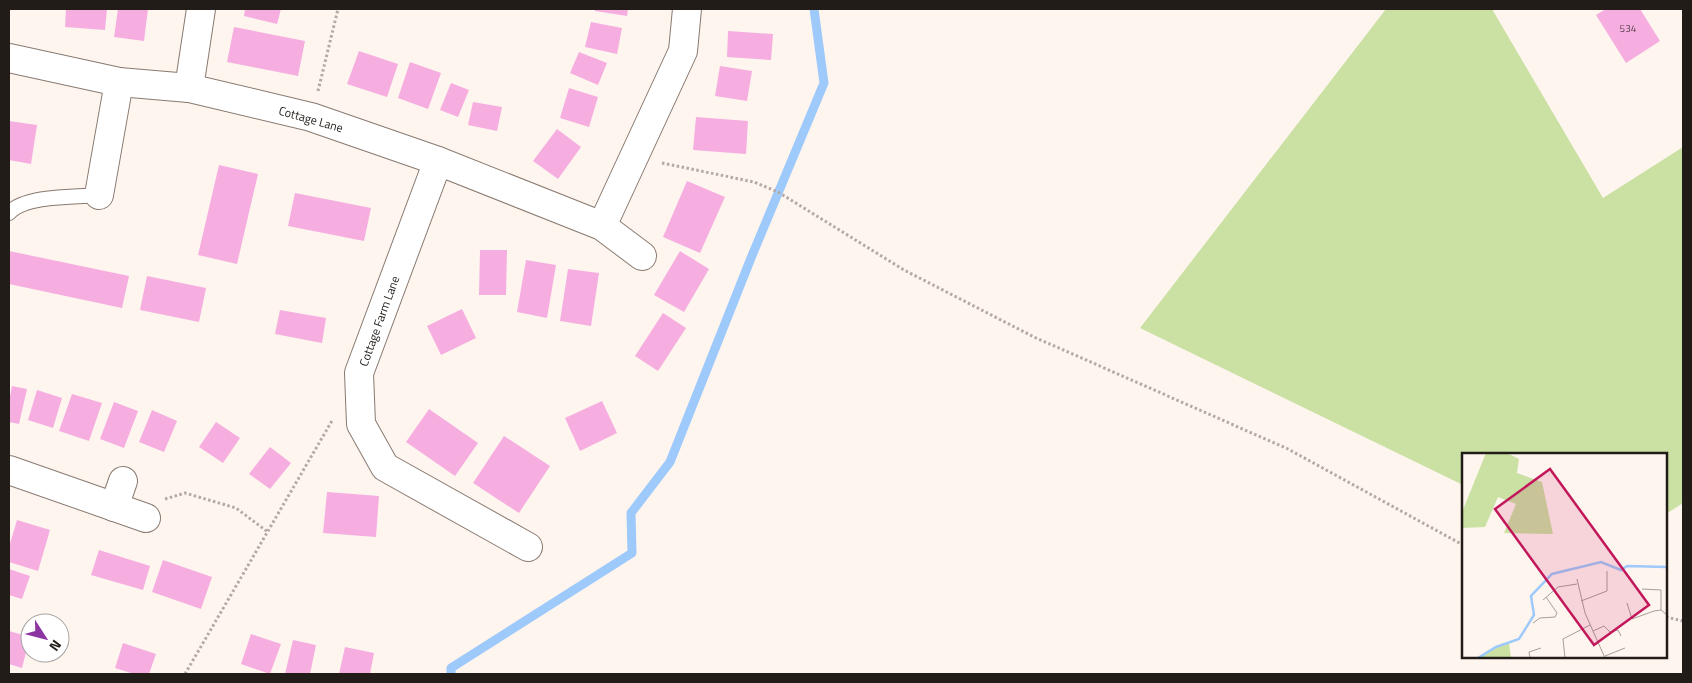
<svg xmlns="http://www.w3.org/2000/svg" width="1692" height="683" viewBox="0 0 1692 683" font-family="'Titillium Web',sans-serif">
	<style>
		.green { fill: #cbe1a3 }
		.lines { fill: none; stroke-linecap: round; stroke-linejoin: round }
		.stream { stroke: #9ec9fb; stroke-width: 9 }
		.building { fill: #f6aee1 }
		.lane-casing { stroke: #887a71; stroke-width: 16 }
		.street-casing { stroke: #887a71; stroke-width: 30 }
		.path { stroke: #b3aaa5; stroke-width: 3; stroke-dasharray: 2.5 2.5; stroke-linecap: butt }
		.lane { stroke: #fff; stroke-width: 14 }
		.street { stroke: #fff; stroke-width: 28 }
		.labels { text-anchor: middle; dominant-baseline: central; stroke-width: 4.5; stroke-linejoin: round; paint-order: stroke }
		.number-label { font-size: 10px; fill: #56404a }
		.street-label { font-size: 12px; fill: #211c18; stroke: #fff }
		.inset-river { fill: none; stroke: #9ec9fb; stroke-width: 2.5 }
		.inset-road { fill: none; stroke: #a69e99; stroke-width: 1 }
		.view { fill: #c2185b; fill-opacity: 0.15; stroke: #c2185b; stroke-width: 2.5 }
		.inset-edge { fill: none; stroke: #211c18; stroke-width: 2.5 }
	</style>
	<rect width="100%" height="100%" fill="#fff5ef"/>
	<!-- green -->
	<polygon class="green" points="1386,9 1492,9 1603,198 1683,147 1683,503 1666,514 1666,454 1463,454 1463,485 1140,328"/>
	<g class="lines">
		<!-- stream -->
		<polyline class="stream" points="451,674 451,668 632,553 631,513 670,462 751,258 824,83 814,9"/>
	</g>
	<!-- building -->
	<g class="building">
		<polygon points="66,9 107,9 105,30 65,27"/>
		<polygon points="118,9 148,9 144,41 114,37"/>
		<polygon points="245,9 281,9 277,24 244,16"/>
		<polygon points="595,9 628,9 627,16 595,11"/>
		<polygon points="1606,9 1640,9 1660,41 1626,63 1596,15"/>
		<polygon points="591,22 622,28 617,54 585,47"/>
		<polygon points="234,27 305,41 298,76 227,62"/>
		<polygon points="728,31 773,34 771,60 727,57"/>
		<polygon points="359,51 398,64 387,97 347,84"/>
		<polygon points="579,52 607,63 598,85 570,73"/>
		<polygon points="410,62 441,73 428,109 398,98"/>
		<polygon points="720,66 752,71 747,101 715,96"/>
		<polygon points="451,83 469,90 458,117 440,110"/>
		<polygon points="569,88 598,97 589,127 560,118"/>
		<polygon points="473,102 502,107 497,131 468,125"/>
		<polygon points="696,117 748,121 746,154 693,150"/>
		<polygon points="9,121 37,125 31,164 9,160"/>
		<polygon points="557,129 581,147 558,179 533,161"/>
		<polygon points="219,165 258,174 237,264 198,255"/>
		<polygon points="687,181 725,197 700,253 663,237"/>
		<polygon points="295,193 371,208 364,241 288,226"/>
		<polygon points="480,250 507,250 506,295 479,295"/>
		<polygon points="9,251 129,276 122,308 9,284"/>
		<polygon points="680,251 709,269 684,312 654,295"/>
		<polygon points="526,260 556,265 547,318 517,312"/>
		<polygon points="568,269 599,273 591,326 560,321"/>
		<polygon points="147,276 206,288 199,322 140,310"/>
		<polygon points="462,309 476,338 441,355 427,326"/>
		<polygon points="280,310 326,318 322,343 275,334"/>
		<polygon points="663,313 686,328 658,371 635,356"/>
		<polygon points="12,386 27,389 19,424 9,422 9,402"/>
		<polygon points="37,390 62,398 53,428 28,420"/>
		<polygon points="72,394 102,403 89,441 59,431"/>
		<polygon points="602,401 617,433 580,451 565,418"/>
		<polygon points="114,402 138,411 124,448 100,439"/>
		<polygon points="429,409 478,443 455,476 406,442"/>
		<polygon points="152,410 177,421 164,452 139,442"/>
		<polygon points="216,422 240,438 223,463 199,447"/>
		<polygon points="504,436 550,466 519,513 473,483"/>
		<polygon points="270,447 291,463 270,489 249,474"/>
		<polygon points="327,492 379,496 376,537 323,533"/>
		<polygon points="17,520 50,530 38,571 9,562 9,547"/>
		<polygon points="99,550 150,566 143,590 91,575"/>
		<polygon points="163,560 212,577 201,609 152,592"/>
		<polygon points="9,569 30,576 22,599 9,595"/>
		<polygon points="9,631 30,637 22,668 9,664"/>
		<polygon points="251,634 281,644 270,674 241,664"/>
		<polygon points="293,640 316,645 310,674 285,674"/>
		<polygon points="123,643 156,654 149,674 134,674 115,668"/>
		<polygon points="345,647 374,653 370,674 339,674"/>
	</g>
	<g class="lines">
		<defs>
			<path id="lane" d="M9,213C25,195 76,197 99,195"/>
			<g id="street">
				<polyline points="9,58 119,82 189,88 311,117 438,161 602,226 642,256"/>
				<polyline points="189,88 201,9"/>
				<polyline points="438,161 359,373 361,424 385,467 528,547"/>
				<polyline points="99,195 119,82"/>
				<polyline points="602,226 683,51 687,9"/>
				<polyline points="9,470 146,518"/>
				<polyline points="114,507 123,481"/>
			</g>
		</defs>
		<!-- lane casing -->
		<use href="#lane" class="lane-casing"/>
		<!-- street casing -->
		<use href="#street" class="street-casing"/>
		<!-- path -->
		<g class="path">
			<polyline points="318,91 338,9"/>
			<polyline points="662,163 754,182 778,192 904,270 1034,337 1288,449 1463,545"/>
			<polyline points="165,499 185,493 236,508 268,532"/>
			<polyline points="1666,617 1683,621"/>
			<polyline points="185,674 333,419"/>
		</g>
		<!-- lane -->
		<use href="#lane" class="lane"/>
		<!-- street -->
		<use href="#street" class="street"/>
	</g>
	<g class="labels">
		<!-- number labels -->
		<g class="number-label">
			<text x="1628" y="28">534</text>
		</g>
		<!-- street labels -->
		<g class="street-label">
			<text transform="translate(311 119) rotate(16)">Cottage Lane</text>
			<text transform="translate(379 321) rotate(-70)">Cottage Farm Lane</text>
		</g>
	</g>
	<!-- overview -->
	<g transform="translate(1462 453)">
		<rect width="205" height="205" fill="#fff5ef"/>
		<path d="M24,0H45L57,6L55,20L80,29L91,81L42,80L54,51L36,44L23,74L0,75V59ZM47,190L49,205H16L34,194Z" fill="#cbe1a3"/>
		<path class="inset-river" d="M16,205L34,194L57,186L72,162L69,143L90,121L139,109L159,117L165,113L205,114"/>
		<path class="inset-road" d="M115,126L123,160L143,205M180,136L199,137V157M81,147L96,134L115,131M119,148L145,138V118M165,150L170,166L192,158L199,157L205,162M71,170L78,165L93,164L95,160L84,144M131,178L142,173L148,179L156,177L159,183M143,203L163,195M68,205L67,199L79,195M103,205L101,186L128,172"/>
		<path class="view" d="M88,16L187,152L132,192L33,56Z"/>
		<rect width="205" height="205" class="inset-edge"/>
	</g>
	<!-- border -->
	<rect width="1692" height="683" fill="none" stroke="#211c18" stroke-width="20"/>
	<!-- north arrow -->
	<g transform="translate(45 638) rotate(126)"><circle r="24" fill="#ffffff" stroke="#a6a4a3"/>
	<path d="M0-4L9 19L0 12L-9 19Z" fill="#8c35a2"/>
	<text y="-8" font-size="14" font-weight="bold" text-anchor="middle" fill="#211c18">N</text>
	</g>
</svg>
